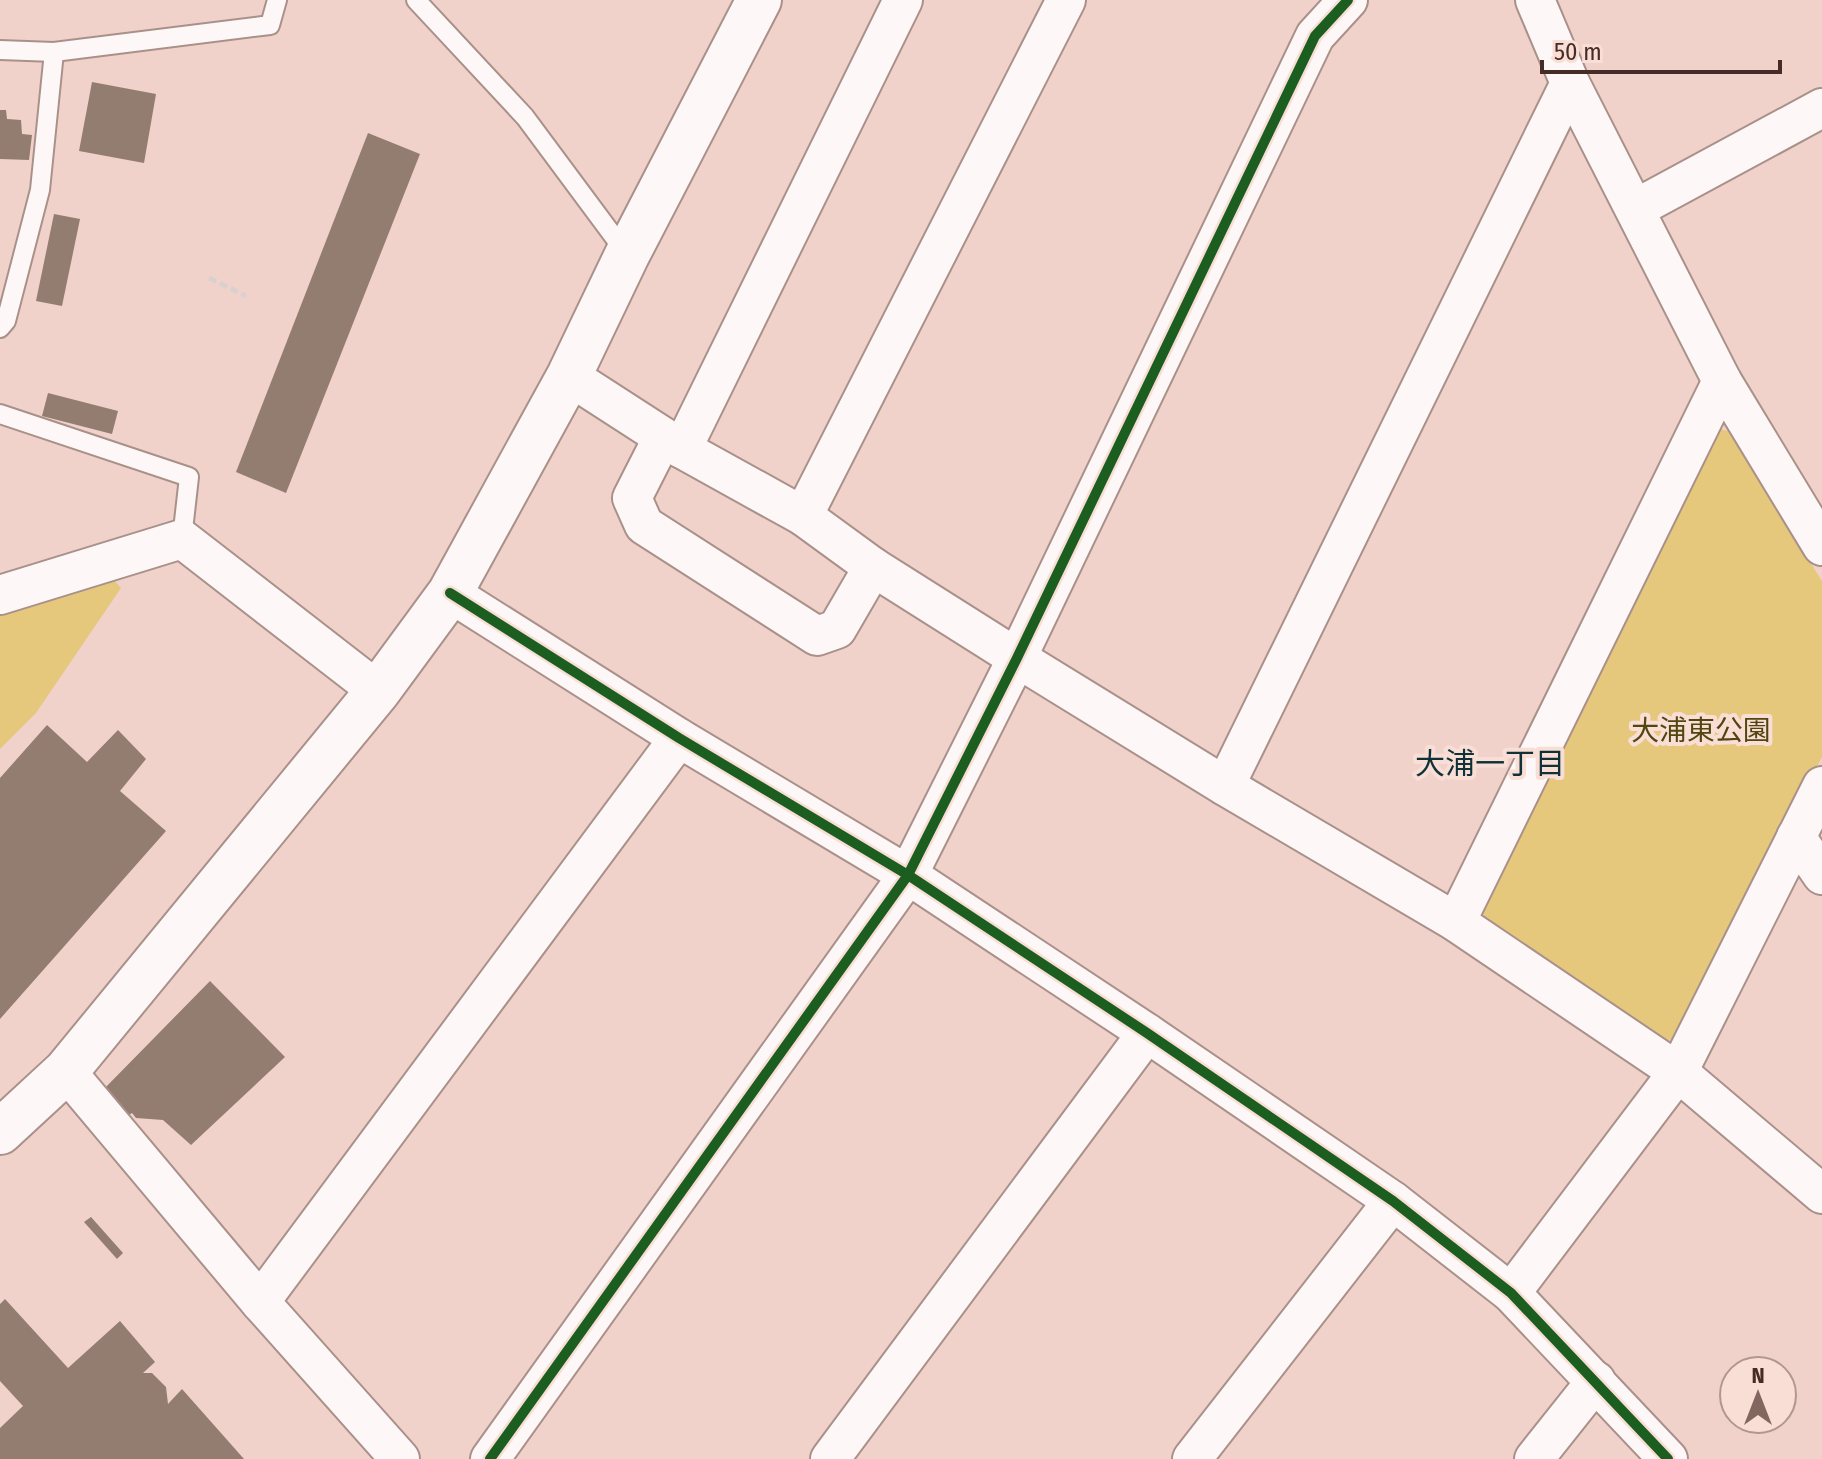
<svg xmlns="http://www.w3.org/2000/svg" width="1822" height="1459" viewBox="0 0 1822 1459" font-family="'Fira Sans Condensed','Noto Sans JP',sans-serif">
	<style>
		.green { fill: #e6c87d }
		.building { fill: #937c70 }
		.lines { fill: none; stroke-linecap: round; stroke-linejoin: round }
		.service-casing { stroke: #a9918a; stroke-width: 22 }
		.minor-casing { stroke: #a9918a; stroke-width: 42 }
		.tertiary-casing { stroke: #a9918a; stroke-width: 48 }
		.path { stroke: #dad1cf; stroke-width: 5; stroke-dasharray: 8 4; stroke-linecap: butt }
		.service { stroke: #fdf8f7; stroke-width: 18 }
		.minor { stroke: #fdf8f7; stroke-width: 38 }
		.tertiary { stroke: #fdf8f7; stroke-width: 44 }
		.cycleway-casing { stroke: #f9ded6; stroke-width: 15 }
		.cycleway { stroke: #1b5e20; stroke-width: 10 }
		.labels { text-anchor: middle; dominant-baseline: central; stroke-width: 8; stroke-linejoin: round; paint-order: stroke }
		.park-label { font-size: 28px; fill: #524610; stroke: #f9ded6 }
		.neighbourhood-label { font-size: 30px; fill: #103138; stroke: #f9ded6 }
	</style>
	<rect width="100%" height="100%" fill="#f0d2ca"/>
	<!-- green -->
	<g class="green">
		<polygon points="1713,427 1728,431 1822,581 1822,757 1678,1039 1664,1040 1486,926 1482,908"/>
		<polygon points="110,576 121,588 36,713 0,749 0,609"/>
	</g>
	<!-- building -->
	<g class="building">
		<polygon points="92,82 156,94 144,163 79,151"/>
		<polygon points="0,110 6,110 7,119 21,120 22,134 32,135 29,160 0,159"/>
		<polygon points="368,133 420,154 286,493 236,472"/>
		<polygon points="54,214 80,219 62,306 36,301"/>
		<polygon points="48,393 118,411 112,434 42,416"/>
		<polygon points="47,725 87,762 118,730 146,759 120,791 166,831 0,1019 0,778"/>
		<polygon points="210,981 285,1057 191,1145 163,1120 136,1118 132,1113 126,1117 103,1090"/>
		<polygon points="91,1217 123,1253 117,1259 84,1222"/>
		<polygon points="5,1299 68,1368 120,1321 155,1362 143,1373 152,1373 166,1387 168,1404 182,1389 244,1459 0,1459 0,1428 23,1406 0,1381 0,1304"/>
	</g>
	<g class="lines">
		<defs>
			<g id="service">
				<polyline points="416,0 525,117 626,253"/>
				<polyline points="0,50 54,52 270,25 277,0"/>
				<polyline points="0,328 6,321 40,190 54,52"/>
				<polyline points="0,414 189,477 182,539"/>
			</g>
			<g id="minor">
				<polyline points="1535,0 1570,83 1722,381 1822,546"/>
				<polyline points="1635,209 1822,108"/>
				<polyline points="569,376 682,449 803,516 873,567 1017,658 1225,786 1456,922 1678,1072 1822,1194"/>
				<polyline points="663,437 632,498 644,525 817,636 837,629 873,567"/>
				<polyline points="682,449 903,0"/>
				<polyline points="803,516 1066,0"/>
				<polyline points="450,593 679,738 908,875 1147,1033 1393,1201 1511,1293 1668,1459"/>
				<polyline points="0,595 182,539 378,691"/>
				<polyline points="1225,786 1570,83"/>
				<polyline points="1796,837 1822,875"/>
				<polyline points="1456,922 1722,381"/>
				<polyline points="66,1071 260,1302 400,1459"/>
				<polyline points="1511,1293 1678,1072 1822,786"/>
				<polyline points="260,1302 679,738"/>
				<polyline points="490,1459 908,875 1017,658 1315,36 1348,0"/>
				<polyline points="830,1459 1147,1033"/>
				<polyline points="1192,1459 1393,1201"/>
				<polyline points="1534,1459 1596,1381"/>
			</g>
			<polyline id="tertiary" points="0,1132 66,1071 378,691 450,593 569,376 627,255 759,0"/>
		</defs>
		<!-- service casing -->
		<use href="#service" class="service-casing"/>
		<!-- minor casing -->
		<use href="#minor" class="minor-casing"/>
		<!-- tertiary casing -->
		<use href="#tertiary" class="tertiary-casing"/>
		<!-- path -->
		<polyline class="path" points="209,278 246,296"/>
		<!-- service -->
		<use href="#service" class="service"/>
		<!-- minor -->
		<use href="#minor" class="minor"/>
		<!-- tertiary -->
		<use href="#tertiary" class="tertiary"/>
		<defs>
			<g id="cycleway">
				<polyline points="450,593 679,738 908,875 1147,1033 1393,1201 1511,1293 1668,1459"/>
				<polyline points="490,1459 908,875 1017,658 1315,36 1348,0"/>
			</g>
		</defs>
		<!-- cycleway casing -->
		<use href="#cycleway" class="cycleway-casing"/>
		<!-- cycleway -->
		<use href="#cycleway" class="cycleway"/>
	</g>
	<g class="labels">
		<!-- park labels -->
		<g class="park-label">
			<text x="1701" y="730">大浦東公園</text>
		</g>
		<!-- neighbourhood labels -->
		<g class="neighbourhood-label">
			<text x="1490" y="764">大浦一丁目</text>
		</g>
	</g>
	<!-- north arrow -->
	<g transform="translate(1758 1395)"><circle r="38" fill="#f9ded6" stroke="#b19790" stroke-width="2"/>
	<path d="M0-6L14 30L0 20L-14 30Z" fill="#82665f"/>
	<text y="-12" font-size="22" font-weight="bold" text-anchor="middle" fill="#462c26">N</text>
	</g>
	<!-- scale -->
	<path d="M1542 60v12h238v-12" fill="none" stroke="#462c26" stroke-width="4"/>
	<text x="1554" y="60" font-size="24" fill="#462c26" stroke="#f9ded6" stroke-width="6" paint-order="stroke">50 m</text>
</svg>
